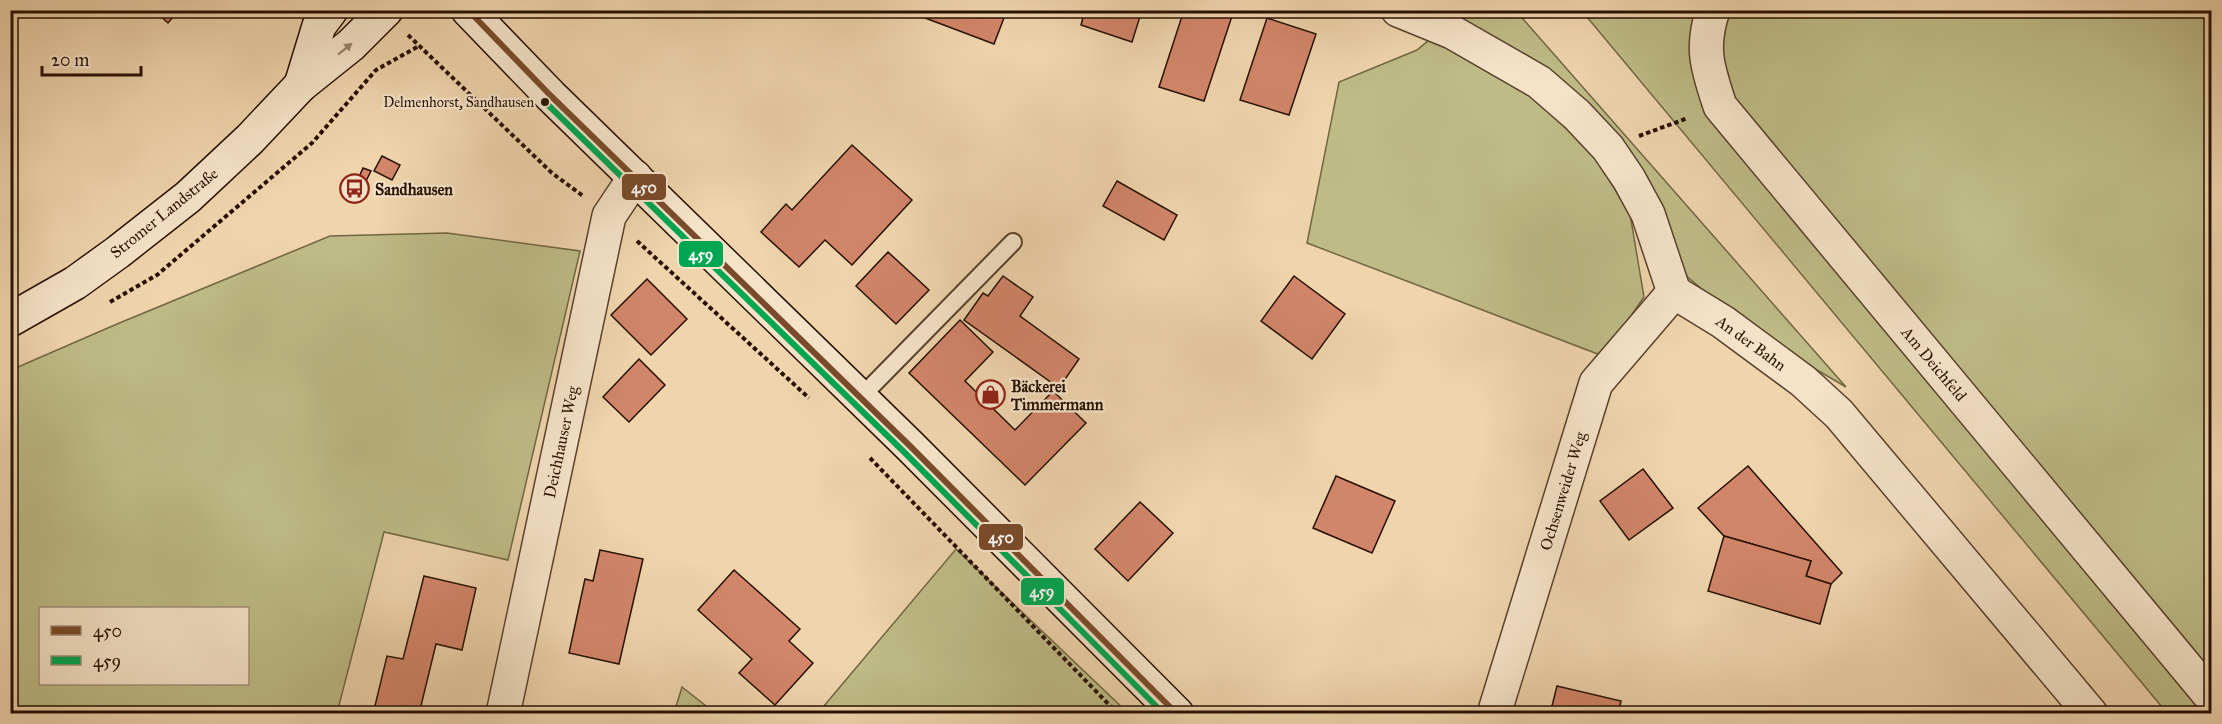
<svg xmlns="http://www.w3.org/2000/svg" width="2222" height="724" viewBox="0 0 2222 724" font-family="'IM FELL Great Primer',serif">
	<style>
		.green { fill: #bebb86; stroke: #726644; stroke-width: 1.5; fill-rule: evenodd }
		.building { fill: #d18569; stroke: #271002; stroke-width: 1.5 }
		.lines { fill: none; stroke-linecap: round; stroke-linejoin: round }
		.service-casing { stroke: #59412c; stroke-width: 20 }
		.minor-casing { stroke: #59412c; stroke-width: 36 }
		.secondary-casing { stroke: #271002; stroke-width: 36 }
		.path { stroke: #271002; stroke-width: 4; stroke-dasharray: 4.5 3; stroke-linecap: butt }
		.service { stroke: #f5e3c9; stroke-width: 16 }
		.minor { stroke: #f5e3c9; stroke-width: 33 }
		.secondary { stroke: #f5e3c9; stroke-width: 33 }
		.bus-1-casing { stroke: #f5e3c9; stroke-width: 10 }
		.bus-2-casing { stroke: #f5e3c9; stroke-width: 10 }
		.bus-1 { stroke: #7a4b2a; stroke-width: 6 }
		.bus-2 { stroke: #00a651; stroke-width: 6 }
		.oneway { fill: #98846f }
		.bus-dot { fill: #271002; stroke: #f5e3c9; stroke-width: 2 }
		.labels { text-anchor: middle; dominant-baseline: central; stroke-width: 4.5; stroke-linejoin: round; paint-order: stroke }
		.bus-label { font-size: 14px; fill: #271002; stroke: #f5e3c9; text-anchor: end }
		.poi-label { font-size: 16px; font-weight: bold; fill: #271002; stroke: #f5e3c9; text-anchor: start }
		.street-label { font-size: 16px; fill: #271002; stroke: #f5e3c9 }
		.line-badge { stroke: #f5e3c9; stroke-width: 2 }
		.badge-label { font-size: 16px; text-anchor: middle; font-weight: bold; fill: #fff }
	</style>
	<rect width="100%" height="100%" fill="#efd4ac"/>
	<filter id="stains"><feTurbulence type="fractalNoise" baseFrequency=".00333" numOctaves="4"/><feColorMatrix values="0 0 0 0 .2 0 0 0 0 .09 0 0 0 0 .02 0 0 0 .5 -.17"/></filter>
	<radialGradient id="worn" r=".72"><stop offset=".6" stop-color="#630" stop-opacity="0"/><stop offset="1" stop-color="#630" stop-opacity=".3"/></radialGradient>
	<!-- green -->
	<g class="green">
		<polygon points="1435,11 1516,11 1846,387 1754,333 1684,274 1627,157"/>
		<polygon points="1582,11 2211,11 2211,713 2167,713"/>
		<polygon points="1435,35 1537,100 1595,157 1630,214 1644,297 1603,356 1307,243 1339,82 1417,50"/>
		<path d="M447,233L580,251L508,560L384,532L337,713H11V370L117,324L330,236ZM40,608H248V684H40Z"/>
		<polygon points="956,549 1128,713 818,713"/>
		<polygon points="682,687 715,713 674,713"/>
	</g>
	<!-- building -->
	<g class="building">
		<polygon points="10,10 17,10 10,40"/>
		<polygon points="154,10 179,10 168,23"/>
		<polygon points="904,10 1007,10 994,44"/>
		<polygon points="1085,10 1142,10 1132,42 1081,25"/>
		<polygon points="1184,10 1234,10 1204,101 1159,87"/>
		<polygon points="1267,18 1316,34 1289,115 1240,100"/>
		<polygon points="852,145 912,200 852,265 825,240 799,267 761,232 786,204 792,210"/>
		<polygon points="382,156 400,165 392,180 374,171"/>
		<polygon points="363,168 371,171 363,187 356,184"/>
		<polygon points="1117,181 1177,215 1164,240 1103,206"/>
		<polygon points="888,252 929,290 896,324 856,286"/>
		<polygon points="1003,276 1033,297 1020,316 1079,359 1059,388 964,320 983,293 988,296"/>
		<polygon points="1294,276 1345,314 1312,359 1261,321"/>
		<polygon points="647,279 687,319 651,355 611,315"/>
		<polygon points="960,320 993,352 965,381 1015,430 1053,391 1086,423 1025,485 909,373"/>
		<polygon points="639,359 665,385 629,422 603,397"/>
		<polygon points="1748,466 1842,573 1831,584 1806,576 1811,561 1724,536 1698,508"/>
		<polygon points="1643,469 1673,508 1629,540 1600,501"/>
		<polygon points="1336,476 1395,501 1372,553 1313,528"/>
		<polygon points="1140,502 1173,533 1128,581 1095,549"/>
		<polygon points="1724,536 1811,561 1806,576 1831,584 1820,624 1708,591"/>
		<polygon points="600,550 643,559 619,664 569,653 585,579 593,581"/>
		<polygon points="734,570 800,629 789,641 813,663 775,705 739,673 752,659 698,610"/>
		<polygon points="424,576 476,588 462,650 436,644 419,714 373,714 387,656 403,659"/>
		<polygon points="1557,686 1621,701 1618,714 1550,714"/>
	</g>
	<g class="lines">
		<defs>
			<polyline id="service" points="860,398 1013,242"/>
			<g id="minor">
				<polyline points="1398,10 1452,32 1539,82 1577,115 1608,148 1629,179 1648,214 1674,292 1723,322 1803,381 1839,414 2091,714"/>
				<path d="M1713,10C1700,49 1708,69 1720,106L2212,698"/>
				<polyline points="503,714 609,216 635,177"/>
				<polyline points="1494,714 1596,383 1674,292"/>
			</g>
			<g id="secondary">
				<polyline points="468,10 551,96 910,446 1177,714"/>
				<polyline points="301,85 319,26 331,10"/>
				<polyline points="10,320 75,283 118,252 188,197 250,139 301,85 351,45 386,10"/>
			</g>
		</defs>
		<!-- service casing -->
		<use href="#service" class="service-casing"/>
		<!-- minor casing -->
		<use href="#minor" class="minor-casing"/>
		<!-- secondary casing -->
		<use href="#secondary" class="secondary-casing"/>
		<!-- path -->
		<g class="path">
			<polyline points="408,35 552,173 583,196"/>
			<polyline points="1639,136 1688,118"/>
			<polyline points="637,241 809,398"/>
			<polyline points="110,302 157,275 312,143 376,70 419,46"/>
			<polyline points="870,458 1118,714"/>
		</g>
		<!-- service -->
		<use href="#service" class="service"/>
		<!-- minor -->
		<use href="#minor" class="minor"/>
		<!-- secondary -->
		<use href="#secondary" class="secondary"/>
		<defs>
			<polyline id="bus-1" points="468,10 551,96 910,446 1177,714"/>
			<polyline id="bus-2" points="545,102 904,452 1164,714"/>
		</defs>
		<!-- bus-1 casing -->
		<use href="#bus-1" class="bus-1-casing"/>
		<!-- bus-2 casing -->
		<use href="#bus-2" class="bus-2-casing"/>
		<!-- bus-1 -->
		<use href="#bus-1" class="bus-1"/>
		<!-- bus-2 -->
		<use href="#bus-2" class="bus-2"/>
	</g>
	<!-- one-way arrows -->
	<defs><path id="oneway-solid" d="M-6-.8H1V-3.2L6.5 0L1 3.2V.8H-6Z" transform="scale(1.5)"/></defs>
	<use class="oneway" href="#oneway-solid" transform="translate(345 49) rotate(-39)"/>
	<!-- icons -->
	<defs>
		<symbol id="bus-ring" viewBox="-11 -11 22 22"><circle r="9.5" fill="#f5e3c9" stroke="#8f2418" stroke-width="1.5"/><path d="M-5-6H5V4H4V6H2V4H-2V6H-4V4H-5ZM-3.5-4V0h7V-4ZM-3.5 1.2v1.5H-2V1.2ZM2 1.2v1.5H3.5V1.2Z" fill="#8f2418"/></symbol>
		<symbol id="shop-ring" viewBox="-11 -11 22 22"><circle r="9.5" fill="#f5e3c9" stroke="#8f2418" stroke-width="1.5"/><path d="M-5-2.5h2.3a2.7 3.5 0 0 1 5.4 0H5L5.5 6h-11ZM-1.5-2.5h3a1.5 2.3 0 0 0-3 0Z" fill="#8f2418"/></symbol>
	</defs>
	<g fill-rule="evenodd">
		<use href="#bus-ring" x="338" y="172" width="33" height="33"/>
		<use href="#shop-ring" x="974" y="378" width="33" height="33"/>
	</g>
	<!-- markers -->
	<circle class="bus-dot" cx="545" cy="102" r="5"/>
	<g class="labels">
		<!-- bus labels -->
		<g class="bus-label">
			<text x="534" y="102">Delmenhorst, Sandhausen</text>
		</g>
		<!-- poi labels -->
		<g class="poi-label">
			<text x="375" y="189">Sandhausen</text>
			<text x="1011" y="386">Bäckerei<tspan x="1011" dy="18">Timmermann</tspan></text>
		</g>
		<!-- street labels -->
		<g class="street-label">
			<text transform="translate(164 213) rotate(-39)">Stromer Landstraße</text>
			<text transform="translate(1751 343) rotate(36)">An der Bahn</text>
			<text transform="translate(1934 364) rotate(50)">Am Deichfeld</text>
			<text transform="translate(561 442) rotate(-78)">Deichhauser Weg</text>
			<text transform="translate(1563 491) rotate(-73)">Ochsenweider Weg</text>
		</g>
	</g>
	<g class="line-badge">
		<rect x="621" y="173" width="46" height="28" rx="6" fill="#7a4b2a"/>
		<rect x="678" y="240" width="46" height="28" rx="6" fill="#00a651"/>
		<rect x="978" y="523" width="46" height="28" rx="6" fill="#7a4b2a"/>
		<rect x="1020" y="577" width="45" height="29" rx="6" fill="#00a651"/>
	</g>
	<g class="badge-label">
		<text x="644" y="193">450</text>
		<text x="701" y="260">459</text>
		<text x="1001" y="543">450</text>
		<text x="1042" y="597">459</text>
	</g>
	<!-- margin -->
	<rect width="2222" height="724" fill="none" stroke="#efd4ac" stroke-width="36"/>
	<rect x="12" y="12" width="2198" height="700" fill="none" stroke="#271002" stroke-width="3"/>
	<rect x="18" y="18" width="2186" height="688" fill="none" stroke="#271002" stroke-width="1.5"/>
	<!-- legend -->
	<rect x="39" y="607" width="210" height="78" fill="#f5e3c9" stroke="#a38f79" stroke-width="1.5"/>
	<rect x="51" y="626" width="30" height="9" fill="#7a4b2a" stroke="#a38f79" stroke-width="1.5"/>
	<text x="93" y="637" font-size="18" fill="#271002">450</text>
	<rect x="51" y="656" width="30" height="9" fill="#00a651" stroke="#a38f79" stroke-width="1.5"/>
	<text x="93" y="667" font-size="18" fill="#271002">459</text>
	<!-- scale -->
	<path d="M42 66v9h99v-9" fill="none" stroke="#271002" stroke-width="3"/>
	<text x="51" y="66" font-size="18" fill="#271002" stroke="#f5e3c9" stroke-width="4.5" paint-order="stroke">20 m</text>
	<rect width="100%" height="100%" filter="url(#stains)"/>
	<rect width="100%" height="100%" fill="url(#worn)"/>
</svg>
